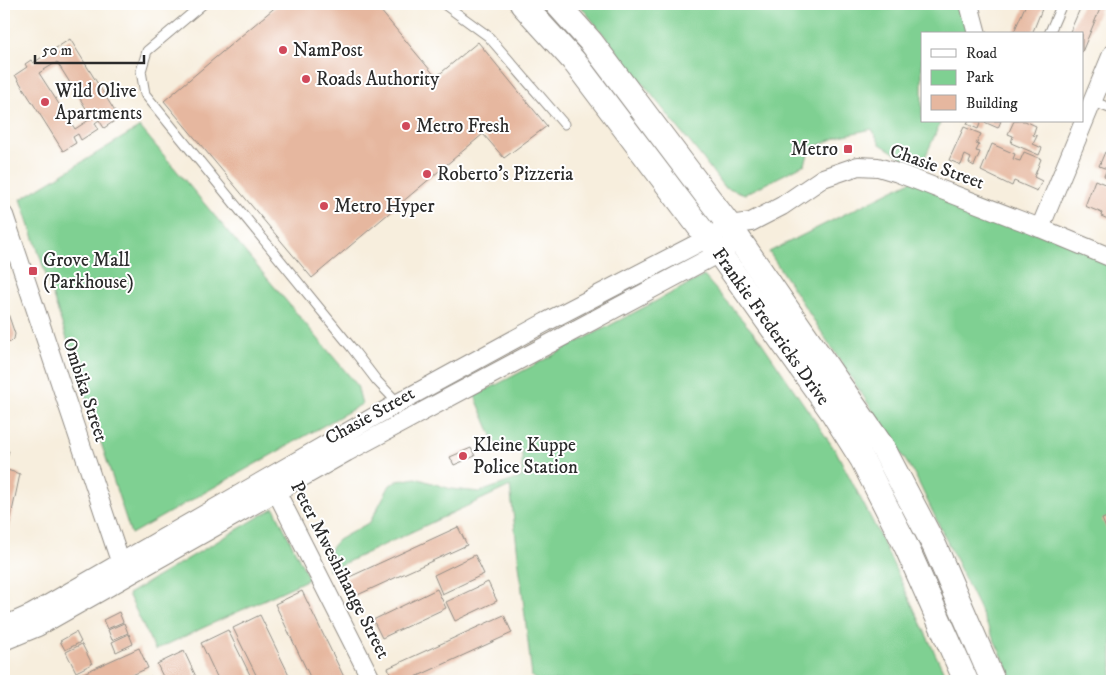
<svg xmlns="http://www.w3.org/2000/svg" width="1116" height="685" viewBox="0 0 1116 685" font-family="'IM FELL DW Pica',serif">
	<style>
		.green { fill: #7fd092; stroke: #557e5e }
		.building { fill: #e6b79f; fill-rule: evenodd }
		.lines { fill: none; stroke-linecap: round; stroke-linejoin: round }
		.service-casing { stroke: #918c84; stroke-width: 11 }
		.minor-casing { stroke: #918c84; stroke-width: 20 }
		.secondary-casing { stroke: #918c84; stroke-width: 26 }
		.service { stroke: #fff; stroke-width: 9 }
		.minor { stroke: #fff; stroke-width: 18 }
		.secondary { stroke: #fff; stroke-width: 24 }
		.poi-dot { fill: #d1495b; stroke: #fff; stroke-width: 2 }
		.labels { text-anchor: middle; dominant-baseline: central; stroke-width: 4; stroke-linejoin: round; paint-order: stroke }
		.poi-label { font-size: 19px; fill: #2b2b2b; stroke: #fff; text-anchor: start }
		.street-label { font-size: 19px; fill: #2b2b2b; stroke: #fff }
	</style>
	<rect width="100%" height="100%" fill="#fff"/>
	<filter id="ink" filterUnits="userSpaceOnUse"><feTurbulence type="fractalNoise" baseFrequency=".02" numOctaves="2"/><feDisplacementMap in="SourceGraphic" scale="10" xChannelSelector="R" yChannelSelector="G"/><feConvolveMatrix kernelMatrix="1 2 1 2 8 2 1 2 1" color-interpolation-filters="sRGB"/></filter>
	<filter id="wash" filterUnits="userSpaceOnUse"><feTurbulence type="fractalNoise" baseFrequency=".0096" numOctaves="4" result="noise"/><feDisplacementMap in="SourceGraphic" scale="20" xChannelSelector="R" yChannelSelector="G"/><feGaussianBlur stdDeviation="1.12" result="paint"/><feColorMatrix in="noise" values="0 0 0 0 0 0 0 0 0 0 0 0 0 0 0 0 0 1.4 0 .05"/><feComposite in="paint" operator="in"/></filter>
	<g filter="url(#wash)">
		<rect width="100%" height="100%" fill="#f7eedd"/>
		<!-- green -->
		<g class="green">
			<polygon points="579,4 969,4 977,34 922,34 922,121 941,121 920,169 880,144 872,129 840,136 810,149 805,164 745,194 723,186 704,160"/>
			<polygon points="140,127 357,385 362,404 131,534 21,199"/>
			<polygon points="915,179 1112,259 1112,681 1014,681 915,475 769,252"/>
			<polygon points="704,276 760,340 837,453 877,530 948,681 538,681 532,677 510,486 328,571 330,549 338,540 370,522 390,485 397,481 416,478 451,489 480,492 522,477 522,450 495,443 475,396"/>
			<polygon points="274,508 309,579 155,650 128,594"/>
		</g>
		<g id="blocks">
			<!-- building -->
			<g class="building">
				<polygon points="279,4 375,4 436,77 478,42 547,126 504,158 483,134 312,278 164,101"/>
				<polygon points="987,4 1000,4 998,8"/>
				<polygon points="1026,4 1044,4 1032,34 1013,34"/>
				<polygon points="1082,4 1102,4 1082,52 1082,34 1069,34"/>
				<path d="M70,39L119,118L104,128L99,120L95,123L98,129L81,140L78,134L73,137L76,143L63,151L15,75L27,67L25,64L31,60L33,63ZM57,62L92,118L75,129L39,73Z"/>
				<polygon points="968,121 981,121 978,129 967,124"/>
				<polygon points="982,121 1001,121 998,128"/>
				<polygon points="1014,121 1025,121 1036,126 1033,135 1037,136 1033,144 1042,148 1039,155 1011,143 1013,136 1008,134"/>
				<polygon points="964,127 981,134 976,144 979,145 976,151 980,152 974,166 969,163 971,158 965,155 961,165 949,160"/>
				<polygon points="992,144 1015,154 1013,159 1020,161 1024,152 1041,159 1034,177 1042,181 1037,191 1014,181 1012,186 981,171"/>
				<polygon points="1105,152 1112,155 1112,179 1104,176 1107,169 1099,166"/>
				<polygon points="1095,180 1112,187 1112,208 1108,219 1101,216 1102,213 1085,206"/>
				<polygon points="4,302 15,334 14,339 11,342 4,340"/>
				<polygon points="471,448 475,456 454,465 450,457"/>
				<polygon points="4,449 9,451 4,467"/>
				<polygon points="4,469 20,474 5,545 4,545"/>
				<polygon points="1112,515 1112,542 1102,519"/>
				<polygon points="458,527 467,545 351,598 343,580"/>
				<polygon points="475,555 484,574 442,594 434,575"/>
				<polygon points="488,582 497,601 455,621 446,602"/>
				<polygon points="437,589 446,608 382,638 373,620"/>
				<polygon points="302,591 344,677 336,681 312,681 275,604"/>
				<polygon points="119,612 123,622 107,629 103,620"/>
				<polygon points="260,615 292,681 259,681 233,628"/>
				<polygon points="504,615 512,633 407,681 394,681 388,668"/>
				<polygon points="124,623 128,633 112,640 108,630"/>
				<polygon points="228,630 253,681 219,681 201,643"/>
				<polygon points="76,632 81,642 65,650 60,641"/>
				<polygon points="129,634 133,644 116,652 112,642"/>
				<polygon points="82,644 92,664 76,672 66,652"/>
				<polygon points="139,648 148,668 119,681 79,681 77,676"/>
				<polygon points="184,651 198,681 165,681 157,664"/>
				<polygon points="151,676 153,681 140,681"/>
			</g>
		</g>
	</g>
	<g filter="url(#ink)">
		<use href="#blocks" fill-opacity="0" stroke="#918c84" stroke-width="1"/>
		<g class="lines">
			<defs>
				<g id="service">
					<polyline points="203,4 147,51 141,71 145,94 351,347 377,381 398,403"/>
					<polyline points="444,4 488,36 564,124"/>
					<polyline points="1049,34 1062,4"/>
					<polyline points="1094,102 1112,109"/>
				</g>
				<g id="minor">
					<polyline points="969,4 977,34"/>
					<polyline points="4,215 124,573"/>
					<polyline points="1040,228 1112,54"/>
					<polyline points="272,483 372,681"/>
					<polyline points="4,626 31,614 398,403 546,322 708,238 729,225 751,222 782,206 823,178 858,166 878,167 898,173 1040,228 1112,258"/>
					<polyline points="4,641 38,627 347,452 719,253 729,246"/>
				</g>
				<g id="secondary">
					<path id="s1" d="M522,4L573,60L719,253L833,413L862,459L906,546L966,681"/>
					<polyline points="557,4 591,42 729,225 883,448 935,547 993,681"/>
				</g>
			</defs>
			<!-- service casing -->
			<use href="#service" class="service-casing"/>
			<!-- minor casing -->
			<use href="#minor" class="minor-casing"/>
			<!-- secondary casing -->
			<use href="#secondary" class="secondary-casing"/>
			<!-- service -->
			<use href="#service" class="service"/>
			<!-- minor -->
			<use href="#minor" class="minor"/>
			<!-- secondary -->
			<use href="#secondary" class="secondary"/>
		</g>
	</g>
	<!-- markers -->
	<g class="poi-dot">
		<circle cx="283" cy="50" r="5"/>
		<circle cx="306" cy="79" r="5"/>
		<circle cx="45" cy="102" r="5"/>
		<circle cx="406" cy="126" r="5"/>
		<rect x="843" y="144" width="10" height="10" rx="2.5"/>
		<circle cx="427" cy="174" r="5"/>
		<circle cx="324" cy="206" r="5"/>
		<rect x="28" y="266" width="10" height="10" rx="2.5"/>
		<circle cx="463" cy="456" r="5"/>
	</g>
	<g class="labels">
		<!-- poi labels -->
		<g class="poi-label">
			<text x="293" y="50">NamPost</text>
			<text x="316" y="79">Roads Authority</text>
			<text x="55" y="91">Wild Olive<tspan x="55" dy="22">Apartments</tspan></text>
			<text x="416" y="126">Metro Fresh</text>
			<text x="838" y="149" text-anchor="end">Metro</text>
			<text x="437" y="174">Roberto's Pizzeria</text>
			<text x="334" y="206">Metro Hyper</text>
			<text x="43" y="260">Grove Mall<tspan x="43" dy="22">(Parkhouse)</tspan></text>
			<text x="473" y="445">Kleine Kuppe<tspan x="473" dy="22">Police Station</tspan></text>
		</g>
		<!-- street labels -->
		<g class="street-label">
			<text transform="translate(937 167) rotate(20)">Chasie Street</text>
			<text stroke="none"><textPath href="#s1" startOffset="408">Frankie Fredericks Drive</textPath></text>
			<text transform="translate(85 390) rotate(72)">Ombika Street</text>
			<text transform="translate(370 416) rotate(-29)">Chasie Street</text>
			<text transform="translate(340 570) rotate(63)">Peter Mweshihange Street</text>
		</g>
	</g>
	<!-- margin -->
	<rect width="1116" height="685" fill="none" stroke="#fff" stroke-width="20"/>
	<!-- legend -->
	<rect x="921" y="32" width="162" height="90" fill="#ffffff" stroke="#aaaaaa"/>
	<rect x="931" y="49" width="25" height="8" fill="#ffffff" stroke="#aaaaaa"/>
	<text x="966" y="58" font-size="15" fill="#2b2b2b">Road</text>
	<rect x="931" y="70" width="25" height="15" fill="#7fd092" stroke="#aaaaaa"/>
	<text x="966" y="82" font-size="15" fill="#2b2b2b">Park</text>
	<rect x="931" y="95" width="25" height="15" fill="#e6b79f" stroke="#aaaaaa"/>
	<text x="966" y="108" font-size="15" fill="#2b2b2b">Building</text>
	<!-- scale -->
	<path d="M35 55v8h109v-8" fill="none" stroke="#2b2b2b" stroke-width="2.5"/>
	<text x="42" y="55" font-size="15" fill="#2b2b2b" stroke="#ffffff" stroke-width="4" paint-order="stroke">50 m</text>
</svg>
